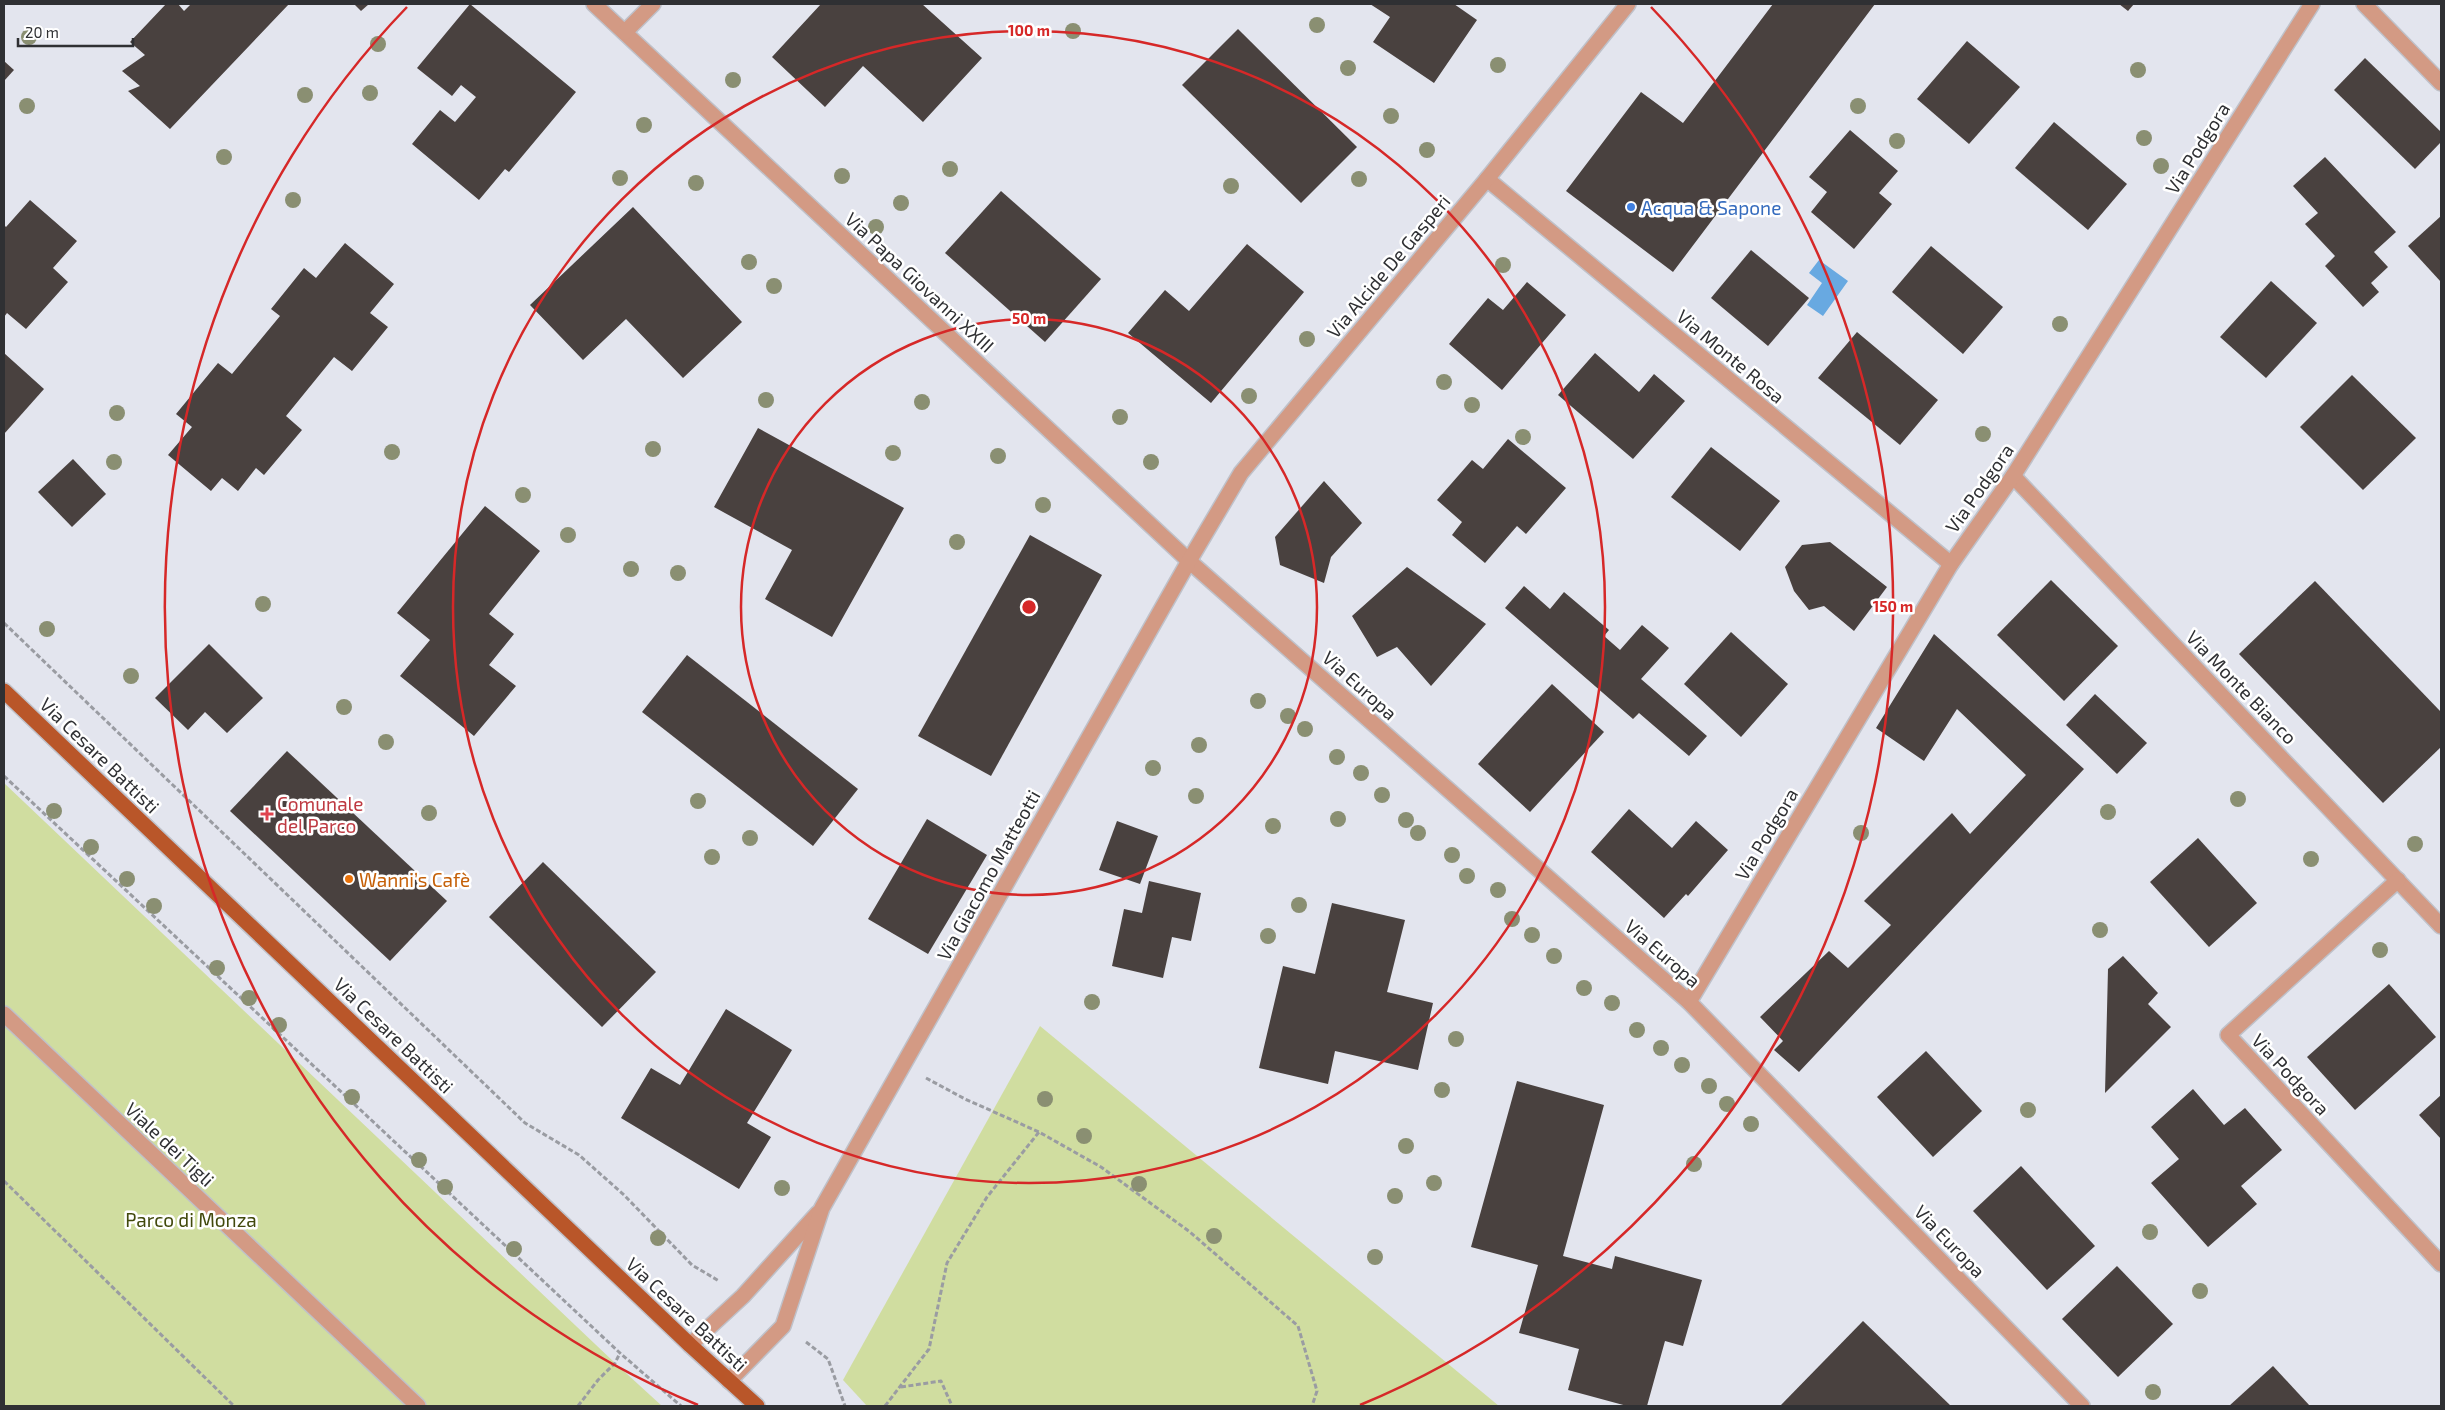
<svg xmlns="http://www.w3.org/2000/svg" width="2445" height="1410" viewBox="0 0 2445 1410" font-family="'Exo 2',sans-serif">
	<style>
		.green { fill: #d0dda0 }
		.water { fill: #68a9e1 }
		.building { fill: #49413f }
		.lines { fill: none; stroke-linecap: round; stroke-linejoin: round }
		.minor-casing { stroke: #bfc1c9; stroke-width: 18 }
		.major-casing { stroke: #bfc1c9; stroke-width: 18 }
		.path { stroke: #9a9ca2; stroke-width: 3; stroke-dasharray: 5 2.5; stroke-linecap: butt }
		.minor { stroke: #d39a84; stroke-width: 15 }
		.major { stroke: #b95629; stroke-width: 15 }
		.tree { fill: #8a8f72 }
		.ring { fill: none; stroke: #d62828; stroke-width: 2.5 }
		.shop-dot { fill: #3f7fe0; stroke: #fff; stroke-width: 2 }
		.health-dot { fill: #e0444e; stroke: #fff; stroke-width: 2 }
		.food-dot { fill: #e8710a; stroke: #fff; stroke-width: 2 }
		.labels { text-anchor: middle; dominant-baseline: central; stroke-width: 5; stroke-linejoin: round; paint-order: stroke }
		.street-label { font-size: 19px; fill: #2f3033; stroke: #fff }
		.shop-label { font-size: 19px; fill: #366cbe; stroke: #fff; text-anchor: start }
		.health-label { font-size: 19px; fill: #be3a42; stroke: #fff; text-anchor: start }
		.food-label { font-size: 19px; fill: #c56008; stroke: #fff; text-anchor: start }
		.park-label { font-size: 19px; fill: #41490c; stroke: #fff }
		.centre { fill: #d62828; stroke: #fff; stroke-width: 2.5 }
		.ring-label { font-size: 15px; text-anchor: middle; font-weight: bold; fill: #d62828; stroke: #fff; stroke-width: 5; stroke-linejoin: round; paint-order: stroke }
	</style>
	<rect width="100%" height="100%" fill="#e3e5ee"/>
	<!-- green -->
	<g class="green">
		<polygon points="4,783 615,1363 662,1406 4,1406"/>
		<polygon points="1040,1026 1499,1406 867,1406 843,1380"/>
	</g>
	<!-- water -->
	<polygon class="water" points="1819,260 1848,281 1823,316 1807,305 1822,283 1809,273"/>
	<!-- building -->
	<g class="building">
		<polygon points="166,4 178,4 184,11 191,4 289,4 170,129 128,91 140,86 122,71 145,55 130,42"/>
		<polygon points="354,4 369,4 361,11"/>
		<polygon points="470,4 576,92 509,172 505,169 479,200 412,144 440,110 455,122 476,97 461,85 452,96 417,68"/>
		<polygon points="821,4 922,4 982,58 923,122 863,66 825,107 772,57"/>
		<polygon points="1370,4 1454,4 1477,20 1434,83 1373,42 1390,17"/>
		<polygon points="1773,4 1875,4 1673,272 1566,191 1641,92 1683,123"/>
		<polygon points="2119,4 2134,4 2128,11"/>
		<polygon points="1238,29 1357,147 1301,203 1182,85"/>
		<polygon points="1967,41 2020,87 1969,144 1917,99"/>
		<polygon points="2365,58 2441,132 2441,142 2415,169 2334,90"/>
		<polygon points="4,61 14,70 4,81"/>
		<polygon points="2054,122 2127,184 2088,230 2015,168"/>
		<polygon points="1850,130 1898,171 1879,193 1892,204 1854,249 1811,212 1827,192 1809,177"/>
		<polygon points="2325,157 2396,232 2374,252 2388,267 2371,283 2379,292 2363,307 2325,266 2335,256 2305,224 2318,213 2293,186"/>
		<polygon points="1001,191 1101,279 1045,342 945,253"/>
		<polygon points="30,200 77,241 53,268 68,282 26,329 7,313 4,317 4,225 6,227"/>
		<polygon points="633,207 742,322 683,378 626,319 583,360 530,305"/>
		<polygon points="2441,216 2441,282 2408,246"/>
		<polygon points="345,243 394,284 370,313 388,327 352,371 334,357 286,416 302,430 264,475 256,468 238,491 222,478 211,491 168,455 192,427 176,414 218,363 232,374 280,316 271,309 304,268 316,278"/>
		<polygon points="1247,244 1304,292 1211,403 1128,333 1165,290 1189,311"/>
		<polygon points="1931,246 2003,307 1963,354 1892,292"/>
		<polygon points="1751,250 1809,298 1768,346 1711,298"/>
		<polygon points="2271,281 2317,323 2266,378 2220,337"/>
		<polygon points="1527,282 1566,315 1502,390 1449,344 1488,298 1503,310"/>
		<polygon points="1857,332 1938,400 1900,445 1818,378"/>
		<polygon points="4,353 44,389 4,434"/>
		<polygon points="1595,353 1639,392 1654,374 1685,401 1633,459 1558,395"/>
		<polygon points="2352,375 2416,438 2363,490 2300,427"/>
		<polygon points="758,428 904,508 832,637 765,599 792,550 714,507"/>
		<polygon points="1508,439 1566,488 1526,534 1517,526 1485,563 1452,535 1462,522 1437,500 1472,460 1483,469"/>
		<polygon points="1711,447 1780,501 1740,551 1671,497"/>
		<polygon points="73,459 106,494 72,527 38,492"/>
		<polygon points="1324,481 1362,523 1331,557 1324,583 1280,565 1275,537"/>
		<polygon points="485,506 540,551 489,614 514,634 489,665 516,686 474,736 400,676 430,640 397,613"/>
		<polygon points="1030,535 1102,575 991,776 918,736"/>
		<polygon points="1830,542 1887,587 1854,631 1824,606 1809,610 1794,591 1785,567 1802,545"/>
		<polygon points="1407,567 1486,624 1431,686 1397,647 1377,657 1352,616"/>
		<polygon points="2051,580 2118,646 2064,701 1997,635"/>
		<polygon points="2315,581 2441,712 2441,747 2383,803 2239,654"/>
		<polygon points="1524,586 1550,609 1564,592 1609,630 1604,636 1620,650 1642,625 1669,648 1641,679 1707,736 1689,756 1639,713 1633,719 1505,608"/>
		<polygon points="1731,632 1788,684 1741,737 1684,684"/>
		<polygon points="1934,634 2084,769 1799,1072 1774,1050 1783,1041 1760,1017 1829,951 1848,968 1891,925 1864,901 1952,813 1970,834 2026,775 1957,709 1924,761 1876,728"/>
		<polygon points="209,644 263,698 227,733 205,712 188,730 155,698"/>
		<polygon points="687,655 858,789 813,846 642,712"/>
		<polygon points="1552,684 1604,732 1530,812 1478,764"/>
		<polygon points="2095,694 2147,743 2117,774 2066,725"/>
		<polygon points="287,751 447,901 390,961 230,811"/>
		<polygon points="1629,809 1672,848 1696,821 1728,850 1688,896 1686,894 1664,918 1591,852"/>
		<polygon points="927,819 987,855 928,954 868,919"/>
		<polygon points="1117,821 1158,836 1140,884 1099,870"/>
		<polygon points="2198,838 2257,903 2209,947 2150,882"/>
		<polygon points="543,862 656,972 602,1027 489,917"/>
		<polygon points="1149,881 1201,893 1191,941 1172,937 1163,978 1112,966 1124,909 1142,913"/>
		<polygon points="1332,903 1405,920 1387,992 1433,1003 1418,1070 1335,1051 1328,1084 1259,1068 1283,966 1315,974"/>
		<polygon points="2123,956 2158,993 2148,1004 2171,1027 2105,1093 2108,969"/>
		<polygon points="2389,984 2436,1037 2355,1110 2307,1057"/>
		<polygon points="726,1009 792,1050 747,1123 771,1137 739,1189 621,1118 651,1068 680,1085"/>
		<polygon points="1926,1051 1982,1111 1933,1157 1877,1097"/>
		<polygon points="1517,1081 1604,1105 1563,1256 1612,1269 1615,1256 1702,1280 1683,1346 1665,1341 1647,1406 1627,1406 1568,1390 1579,1349 1519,1333 1538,1265 1471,1247"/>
		<polygon points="2193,1089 2224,1125 2245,1108 2282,1150 2241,1186 2257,1204 2208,1247 2151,1183 2179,1159 2151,1127"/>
		<polygon points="2441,1095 2441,1139 2419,1115"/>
		<polygon points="2021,1166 2095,1246 2047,1290 1973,1211"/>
		<polygon points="2117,1266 2173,1324 2118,1377 2062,1319"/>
		<polygon points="1863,1321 1951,1406 1780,1406"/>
		<polygon points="2273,1366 2310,1406 2229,1406"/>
	</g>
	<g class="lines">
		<defs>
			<g id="minor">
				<polyline points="594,4 1189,561 1689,1002 2082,1406"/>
				<polyline points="2364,4 2441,83"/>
				<polyline points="625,32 653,4"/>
				<polyline points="1487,179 1951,564"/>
				<polyline points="2013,476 2441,926"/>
				<polyline points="2398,880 2228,1035 2441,1264"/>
				<polyline points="1689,1002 1951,564 2013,476 2312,4"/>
				<polyline points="4,1014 418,1406"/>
				<polyline points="690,1345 743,1296 818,1213"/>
				<polyline points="729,1381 783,1326 822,1208 1189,561 1241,473 1487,179 1628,4"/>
			</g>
			<polyline id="major" points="4,691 690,1345 757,1406"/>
		</defs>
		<!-- minor casing -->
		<use href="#minor" class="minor-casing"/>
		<!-- major casing -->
		<use href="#major" class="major-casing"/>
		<!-- path -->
		<g class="path">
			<polyline points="4,623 525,1123 579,1155 624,1195 692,1265 719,1281"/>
			<polyline points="4,776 620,1353 681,1406"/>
			<polyline points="926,1078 965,1099 1039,1132 1101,1167 1190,1232 1298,1326 1317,1391 1312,1406"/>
			<polyline points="4,1181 234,1406"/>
			<polyline points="806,1342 828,1359 845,1406"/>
			<polyline points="901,1387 941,1381 952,1406"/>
			<polyline points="578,1406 598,1380 615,1363 620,1353"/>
			<polyline points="885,1406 929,1349 947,1263 987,1197 1039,1132"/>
		</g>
		<!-- minor -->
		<use href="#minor" class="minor"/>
		<!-- major -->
		<use href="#major" class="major"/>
	</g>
	<!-- trees -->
	<g class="tree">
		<circle cx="1317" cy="25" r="8"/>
		<circle cx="1073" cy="31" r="8"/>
		<circle cx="29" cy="37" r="8"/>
		<circle cx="378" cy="44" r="8"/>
		<circle cx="1498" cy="65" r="8"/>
		<circle cx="1348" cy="68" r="8"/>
		<circle cx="2138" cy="70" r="8"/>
		<circle cx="733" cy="80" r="8"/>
		<circle cx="370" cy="93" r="8"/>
		<circle cx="305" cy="95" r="8"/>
		<circle cx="27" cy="106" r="8"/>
		<circle cx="1858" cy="106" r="8"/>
		<circle cx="1391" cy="116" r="8"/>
		<circle cx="644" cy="125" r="8"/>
		<circle cx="2144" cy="138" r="8"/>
		<circle cx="1897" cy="141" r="8"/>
		<circle cx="1427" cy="150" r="8"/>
		<circle cx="224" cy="157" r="8"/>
		<circle cx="2161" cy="166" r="8"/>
		<circle cx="950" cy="169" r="8"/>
		<circle cx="842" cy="176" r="8"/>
		<circle cx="620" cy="178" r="8"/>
		<circle cx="1359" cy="179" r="8"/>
		<circle cx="696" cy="183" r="8"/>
		<circle cx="1231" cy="186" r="8"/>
		<circle cx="293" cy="200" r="8"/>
		<circle cx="901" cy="203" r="8"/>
		<circle cx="876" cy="227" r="8"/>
		<circle cx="749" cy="262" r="8"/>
		<circle cx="1503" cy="265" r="8"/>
		<circle cx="774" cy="286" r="8"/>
		<circle cx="2060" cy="324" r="8"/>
		<circle cx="1307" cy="339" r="8"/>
		<circle cx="1444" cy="382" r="8"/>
		<circle cx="1249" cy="396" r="8"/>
		<circle cx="766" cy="400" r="8"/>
		<circle cx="922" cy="402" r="8"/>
		<circle cx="1472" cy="405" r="8"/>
		<circle cx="117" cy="413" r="8"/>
		<circle cx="1120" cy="417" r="8"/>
		<circle cx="1983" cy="434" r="8"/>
		<circle cx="1523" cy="437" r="8"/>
		<circle cx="653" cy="449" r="8"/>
		<circle cx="392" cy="452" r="8"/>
		<circle cx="893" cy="453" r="8"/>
		<circle cx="998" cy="456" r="8"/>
		<circle cx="114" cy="462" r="8"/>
		<circle cx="1151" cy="462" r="8"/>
		<circle cx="523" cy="495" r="8"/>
		<circle cx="1043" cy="505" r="8"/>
		<circle cx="568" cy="535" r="8"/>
		<circle cx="957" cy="542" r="8"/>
		<circle cx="631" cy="569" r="8"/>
		<circle cx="678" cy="573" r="8"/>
		<circle cx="263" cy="604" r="8"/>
		<circle cx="47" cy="629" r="8"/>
		<circle cx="131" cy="676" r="8"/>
		<circle cx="1258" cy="701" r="8"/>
		<circle cx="344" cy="707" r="8"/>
		<circle cx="1288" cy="716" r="8"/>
		<circle cx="1305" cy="729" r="8"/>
		<circle cx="386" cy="742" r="8"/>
		<circle cx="1199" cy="745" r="8"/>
		<circle cx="1337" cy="757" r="8"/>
		<circle cx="1153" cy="768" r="8"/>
		<circle cx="1361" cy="773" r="8"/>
		<circle cx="1382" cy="795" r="8"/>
		<circle cx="1196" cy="796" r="8"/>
		<circle cx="2238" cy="799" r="8"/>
		<circle cx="698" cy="801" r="8"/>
		<circle cx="54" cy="811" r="8"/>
		<circle cx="2108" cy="812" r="8"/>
		<circle cx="429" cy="813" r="8"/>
		<circle cx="1338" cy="819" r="8"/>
		<circle cx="1406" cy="820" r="8"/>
		<circle cx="1273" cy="826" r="8"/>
		<circle cx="1418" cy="833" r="8"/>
		<circle cx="1861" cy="833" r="8"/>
		<circle cx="750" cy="838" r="8"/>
		<circle cx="2415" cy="844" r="8"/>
		<circle cx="91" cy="847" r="8"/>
		<circle cx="1452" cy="855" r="8"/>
		<circle cx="712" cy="857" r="8"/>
		<circle cx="2311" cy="859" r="8"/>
		<circle cx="1467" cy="876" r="8"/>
		<circle cx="127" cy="879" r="8"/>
		<circle cx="1498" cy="890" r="8"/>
		<circle cx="1299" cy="905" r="8"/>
		<circle cx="154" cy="906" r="8"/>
		<circle cx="1512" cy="919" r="8"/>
		<circle cx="2100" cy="930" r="8"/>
		<circle cx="1532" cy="935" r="8"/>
		<circle cx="1268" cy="936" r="8"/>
		<circle cx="2380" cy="950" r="8"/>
		<circle cx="1554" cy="956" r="8"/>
		<circle cx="217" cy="968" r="8"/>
		<circle cx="1584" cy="988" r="8"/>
		<circle cx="249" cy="998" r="8"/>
		<circle cx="1092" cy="1002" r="8"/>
		<circle cx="1612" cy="1003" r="8"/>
		<circle cx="279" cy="1025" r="8"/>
		<circle cx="1637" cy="1030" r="8"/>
		<circle cx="1456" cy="1039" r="8"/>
		<circle cx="1661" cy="1048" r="8"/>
		<circle cx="1682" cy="1065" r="8"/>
		<circle cx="1709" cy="1086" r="8"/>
		<circle cx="1442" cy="1090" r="8"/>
		<circle cx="352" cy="1097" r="8"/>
		<circle cx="1045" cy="1099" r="8"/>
		<circle cx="1727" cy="1104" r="8"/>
		<circle cx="2028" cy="1110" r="8"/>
		<circle cx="1751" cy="1124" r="8"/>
		<circle cx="1084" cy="1136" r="8"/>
		<circle cx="1406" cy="1146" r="8"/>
		<circle cx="419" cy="1160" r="8"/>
		<circle cx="1694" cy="1164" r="8"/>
		<circle cx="1434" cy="1183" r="8"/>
		<circle cx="1139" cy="1184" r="8"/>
		<circle cx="445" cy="1187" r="8"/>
		<circle cx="782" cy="1188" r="8"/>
		<circle cx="1395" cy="1196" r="8"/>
		<circle cx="2150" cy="1232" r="8"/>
		<circle cx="1214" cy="1236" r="8"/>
		<circle cx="658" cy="1238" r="8"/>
		<circle cx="514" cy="1249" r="8"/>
		<circle cx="1375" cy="1257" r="8"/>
		<circle cx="2200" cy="1291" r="8"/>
		<circle cx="2153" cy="1392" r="8"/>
	</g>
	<!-- distance rings -->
	<g class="ring">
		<circle cx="1029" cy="607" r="288"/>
		<circle cx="1029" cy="607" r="576"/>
		<path d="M698 1405A864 864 0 0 1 407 7M1651 7A864 864 0 0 1 1360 1405"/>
	</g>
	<!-- markers -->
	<circle class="shop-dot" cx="1631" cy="207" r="5"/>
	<path class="health-dot" d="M264.5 806.5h5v5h5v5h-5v5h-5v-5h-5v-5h5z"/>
	<circle class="food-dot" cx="349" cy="879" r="5"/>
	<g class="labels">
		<!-- street labels -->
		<g class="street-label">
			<text transform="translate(2197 148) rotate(-58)">Via Podgora</text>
			<text transform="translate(1388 266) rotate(-50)">Via Alcide De Gasperi</text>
			<text transform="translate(920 282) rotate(43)">Via Papa Giovanni XXIII</text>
			<text transform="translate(1731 356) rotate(40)">Via Monte Rosa</text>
			<text transform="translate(1979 488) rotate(-55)">Via Podgora</text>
			<text transform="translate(1360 685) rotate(42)">Via Europa</text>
			<text transform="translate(2242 687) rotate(46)">Via Monte Bianco</text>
			<text transform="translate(100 755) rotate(44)">Via Cesare Battisti</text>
			<text transform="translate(1766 834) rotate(-59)">Via Podgora</text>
			<text transform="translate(988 875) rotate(-61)">Via Giacomo Matteotti</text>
			<text transform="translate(1663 953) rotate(41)">Via Europa</text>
			<text transform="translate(394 1035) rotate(44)">Via Cesare Battisti</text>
			<text transform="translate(2291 1074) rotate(47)">Via Podgora</text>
			<text transform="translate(170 1144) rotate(43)">Viale dei Tigli</text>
			<text transform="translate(1950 1241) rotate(46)">Via Europa</text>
			<text transform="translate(687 1314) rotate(43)">Via Cesare Battisti</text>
		</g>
		<!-- shop labels -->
		<g class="shop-label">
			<text x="1641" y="207">Acqua &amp; Sapone</text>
		</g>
		<!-- health labels -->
		<g class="health-label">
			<text x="277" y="803">Comunale<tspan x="277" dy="22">del Parco</tspan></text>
		</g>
		<!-- food labels -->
		<g class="food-label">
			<text x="359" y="879">Wanni’s Cafè</text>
		</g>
		<!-- park labels -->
		<g class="park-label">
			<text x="191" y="1219">Parco di Monza</text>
		</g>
	</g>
	<circle cx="1029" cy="607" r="8" class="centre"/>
	<g class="ring-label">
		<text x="1029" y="36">100 m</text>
		<text x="1029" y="324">50 m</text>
		<text x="1893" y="612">150 m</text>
	</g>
	<!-- border -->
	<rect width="2445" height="1410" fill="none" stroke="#2f3033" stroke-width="10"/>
	<!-- scale -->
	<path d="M18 38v8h115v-8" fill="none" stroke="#2f3033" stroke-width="2.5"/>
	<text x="25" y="38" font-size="15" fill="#2f3033" stroke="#ffffff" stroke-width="4" paint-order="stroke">20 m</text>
</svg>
